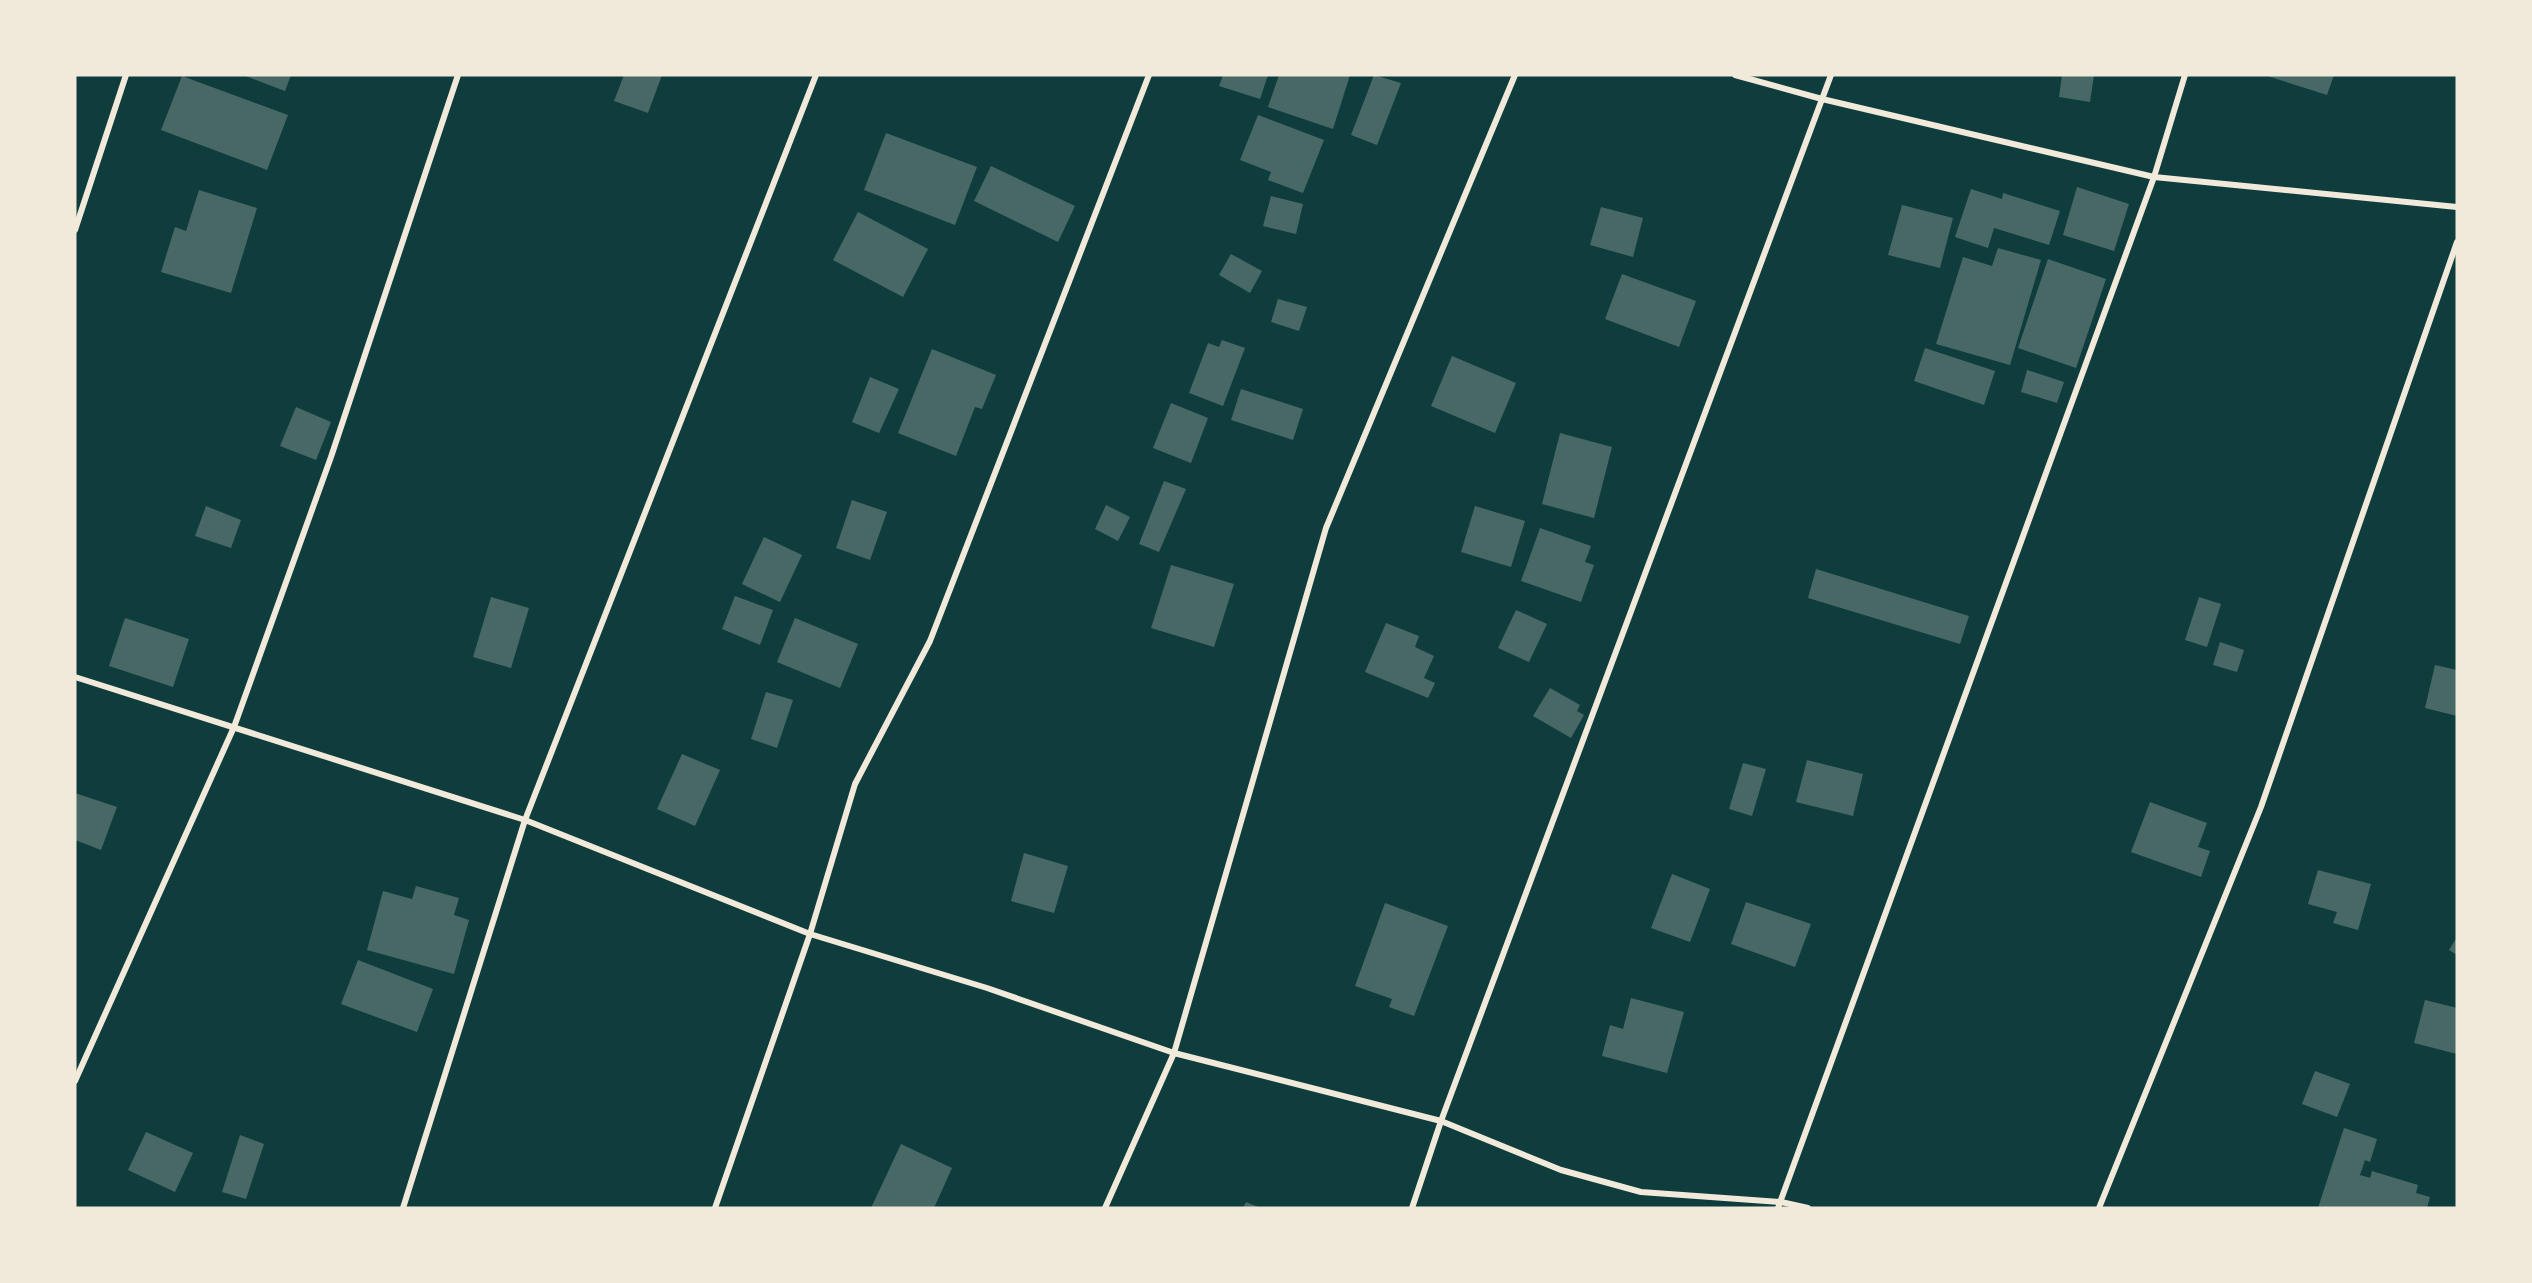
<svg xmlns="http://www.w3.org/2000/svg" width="2532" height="1283" viewBox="0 0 2532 1283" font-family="Signika,sans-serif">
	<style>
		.building { fill: #486865 }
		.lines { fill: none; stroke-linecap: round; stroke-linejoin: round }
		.minor { stroke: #f1e9da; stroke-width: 6 }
	</style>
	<rect width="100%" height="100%" fill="#0f3d3e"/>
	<!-- building -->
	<g class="building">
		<polygon points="243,75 291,75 285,91"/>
		<polygon points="624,75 662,75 648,113 614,101"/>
		<polygon points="1223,75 1268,75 1260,99 1219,86"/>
		<polygon points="1279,75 1350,75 1333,129 1268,107"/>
		<polygon points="1374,75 1401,83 1377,145 1351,135"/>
		<polygon points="2062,75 2094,75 2090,102 2059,97"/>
		<polygon points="2264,75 2334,75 2327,95"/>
		<polygon points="182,76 288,115 267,170 161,130"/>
		<polygon points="1258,115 1324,140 1303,193 1268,180 1271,172 1240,160"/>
		<polygon points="886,133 977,167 955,225 864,190"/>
		<polygon points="991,166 1075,206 1058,242 974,201"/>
		<polygon points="2077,187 2129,204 2114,251 2063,235"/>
		<polygon points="1971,189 2002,199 2003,193 2060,211 2049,245 1994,228 1988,248 1955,237"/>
		<polygon points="199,190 257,208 231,293 161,272 175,227 186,231"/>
		<polygon points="1271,196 1303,204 1296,234 1263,226"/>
		<polygon points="1902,205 1953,218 1940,268 1888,255"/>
		<polygon points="1601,207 1643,218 1633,257 1590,245"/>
		<polygon points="858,212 928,249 903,297 833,260"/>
		<polygon points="1998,248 2041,260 2010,365 1936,344 1963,257 1992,266"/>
		<polygon points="1231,254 1262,271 1250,293 1219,275"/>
		<polygon points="2048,259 2106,279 2076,368 2018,348"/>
		<polygon points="1622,274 1696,301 1679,347 1605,319"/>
		<polygon points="1278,299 1307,307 1299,331 1271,322"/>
		<polygon points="1222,340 1245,348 1223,406 1189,393 1208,343 1219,347"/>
		<polygon points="1925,348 1995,371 1984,405 1914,381"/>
		<polygon points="932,349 996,375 982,409 975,407 956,456 898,433"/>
		<polygon points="1452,356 1516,383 1495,433 1431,406"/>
		<polygon points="2027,370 2064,382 2057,403 2021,392"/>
		<polygon points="870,377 899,389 879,433 852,422"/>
		<polygon points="1241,389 1303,409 1293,440 1231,420"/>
		<polygon points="1171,403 1208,418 1191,463 1153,448"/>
		<polygon points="296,407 331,422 316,460 280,446"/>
		<polygon points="1560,433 1612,447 1594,518 1542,504"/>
		<polygon points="1164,481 1186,489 1159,552 1139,544"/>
		<polygon points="852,500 887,512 870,560 836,548"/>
		<polygon points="1106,505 1130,517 1118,541 1095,529"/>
		<polygon points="206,506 241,520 231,548 195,536"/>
		<polygon points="1475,506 1525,521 1511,567 1461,552"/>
		<polygon points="1540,528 1591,546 1585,562 1594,565 1581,602 1521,581"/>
		<polygon points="764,537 802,555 780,602 742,584"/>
		<polygon points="1171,565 1234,584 1214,647 1151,628"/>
		<polygon points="1816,569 1969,616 1960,644 1808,598"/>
		<polygon points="735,596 773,610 760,645 722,629"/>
		<polygon points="491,597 529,608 511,668 473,657"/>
		<polygon points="2199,597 2221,604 2207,647 2185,640"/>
		<polygon points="1516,610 1547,624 1529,662 1498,648"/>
		<polygon points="125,618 189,639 173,687 109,666"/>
		<polygon points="795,618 858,644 840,688 777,662"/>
		<polygon points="1386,623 1419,636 1415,647 1434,656 1424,678 1435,683 1428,698 1365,672"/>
		<polygon points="2220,642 2244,650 2237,672 2213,665"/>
		<polygon points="2435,665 2457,670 2457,716 2425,708"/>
		<polygon points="1550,688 1580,705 1577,711 1584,715 1571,738 1533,716"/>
		<polygon points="766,692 793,700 777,748 751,739"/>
		<polygon points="682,754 720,770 695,826 657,809"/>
		<polygon points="1807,760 1863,774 1853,816 1796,802"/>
		<polygon points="1743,763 1766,769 1752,816 1729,809"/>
		<polygon points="75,793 117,807 101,850 75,840"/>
		<polygon points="2150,802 2207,823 2198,847 2210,851 2201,877 2131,852"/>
		<polygon points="1024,853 1068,866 1054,913 1011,901"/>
		<polygon points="2318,870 2371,884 2358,930 2333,923 2337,912 2308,904"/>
		<polygon points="1672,874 1710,889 1690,942 1651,928"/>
		<polygon points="416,886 459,898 454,915 469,920 454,974 367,950 383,891 412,899"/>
		<polygon points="1746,902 1811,924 1795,967 1731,944"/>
		<polygon points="1385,903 1448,926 1414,1016 1389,1007 1392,999 1355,986"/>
		<polygon points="2457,937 2457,955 2449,950"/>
		<polygon points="358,960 433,989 417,1032 341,1004"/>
		<polygon points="1631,998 1684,1012 1667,1073 1602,1056 1610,1025 1623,1029"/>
		<polygon points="2425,1000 2457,1008 2457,1054 2414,1043"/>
		<polygon points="2315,1071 2350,1084 2337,1117 2302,1104"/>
		<polygon points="2344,1128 2377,1139 2370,1162 2365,1160 2360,1175 2370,1178 2372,1171 2418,1185 2416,1193 2430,1197 2427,1208 2318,1208"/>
		<polygon points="146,1132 193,1153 175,1192 128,1170"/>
		<polygon points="240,1135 264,1144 246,1199 222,1192"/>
		<polygon points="901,1144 952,1168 934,1208 871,1208"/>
		<polygon points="1246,1202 1261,1208 1243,1208"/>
	</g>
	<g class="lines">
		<!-- minor -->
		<g class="minor">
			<polyline points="1735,75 1822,99 2154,177 2457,207"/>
			<polyline points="75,230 126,75"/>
			<polyline points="75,677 525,820 810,934 987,988 1174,1053 1441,1121 1561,1170 1641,1192 1781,1202 1808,1208"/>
			<polyline points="75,1081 234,727 331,457 458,75"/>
			<polyline points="403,1208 525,820 816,75"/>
			<polyline points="715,1208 810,934 855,784 930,641 1149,75"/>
			<polyline points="1105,1208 1174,1053 1326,528 1515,75"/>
			<polyline points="1412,1208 1441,1121 1831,75"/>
			<polyline points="1778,1208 2154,177 2185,75"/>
			<polyline points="2099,1208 2261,807 2457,242"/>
		</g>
	</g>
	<!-- border -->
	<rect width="2532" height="1283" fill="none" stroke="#f1e9da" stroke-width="153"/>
</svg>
